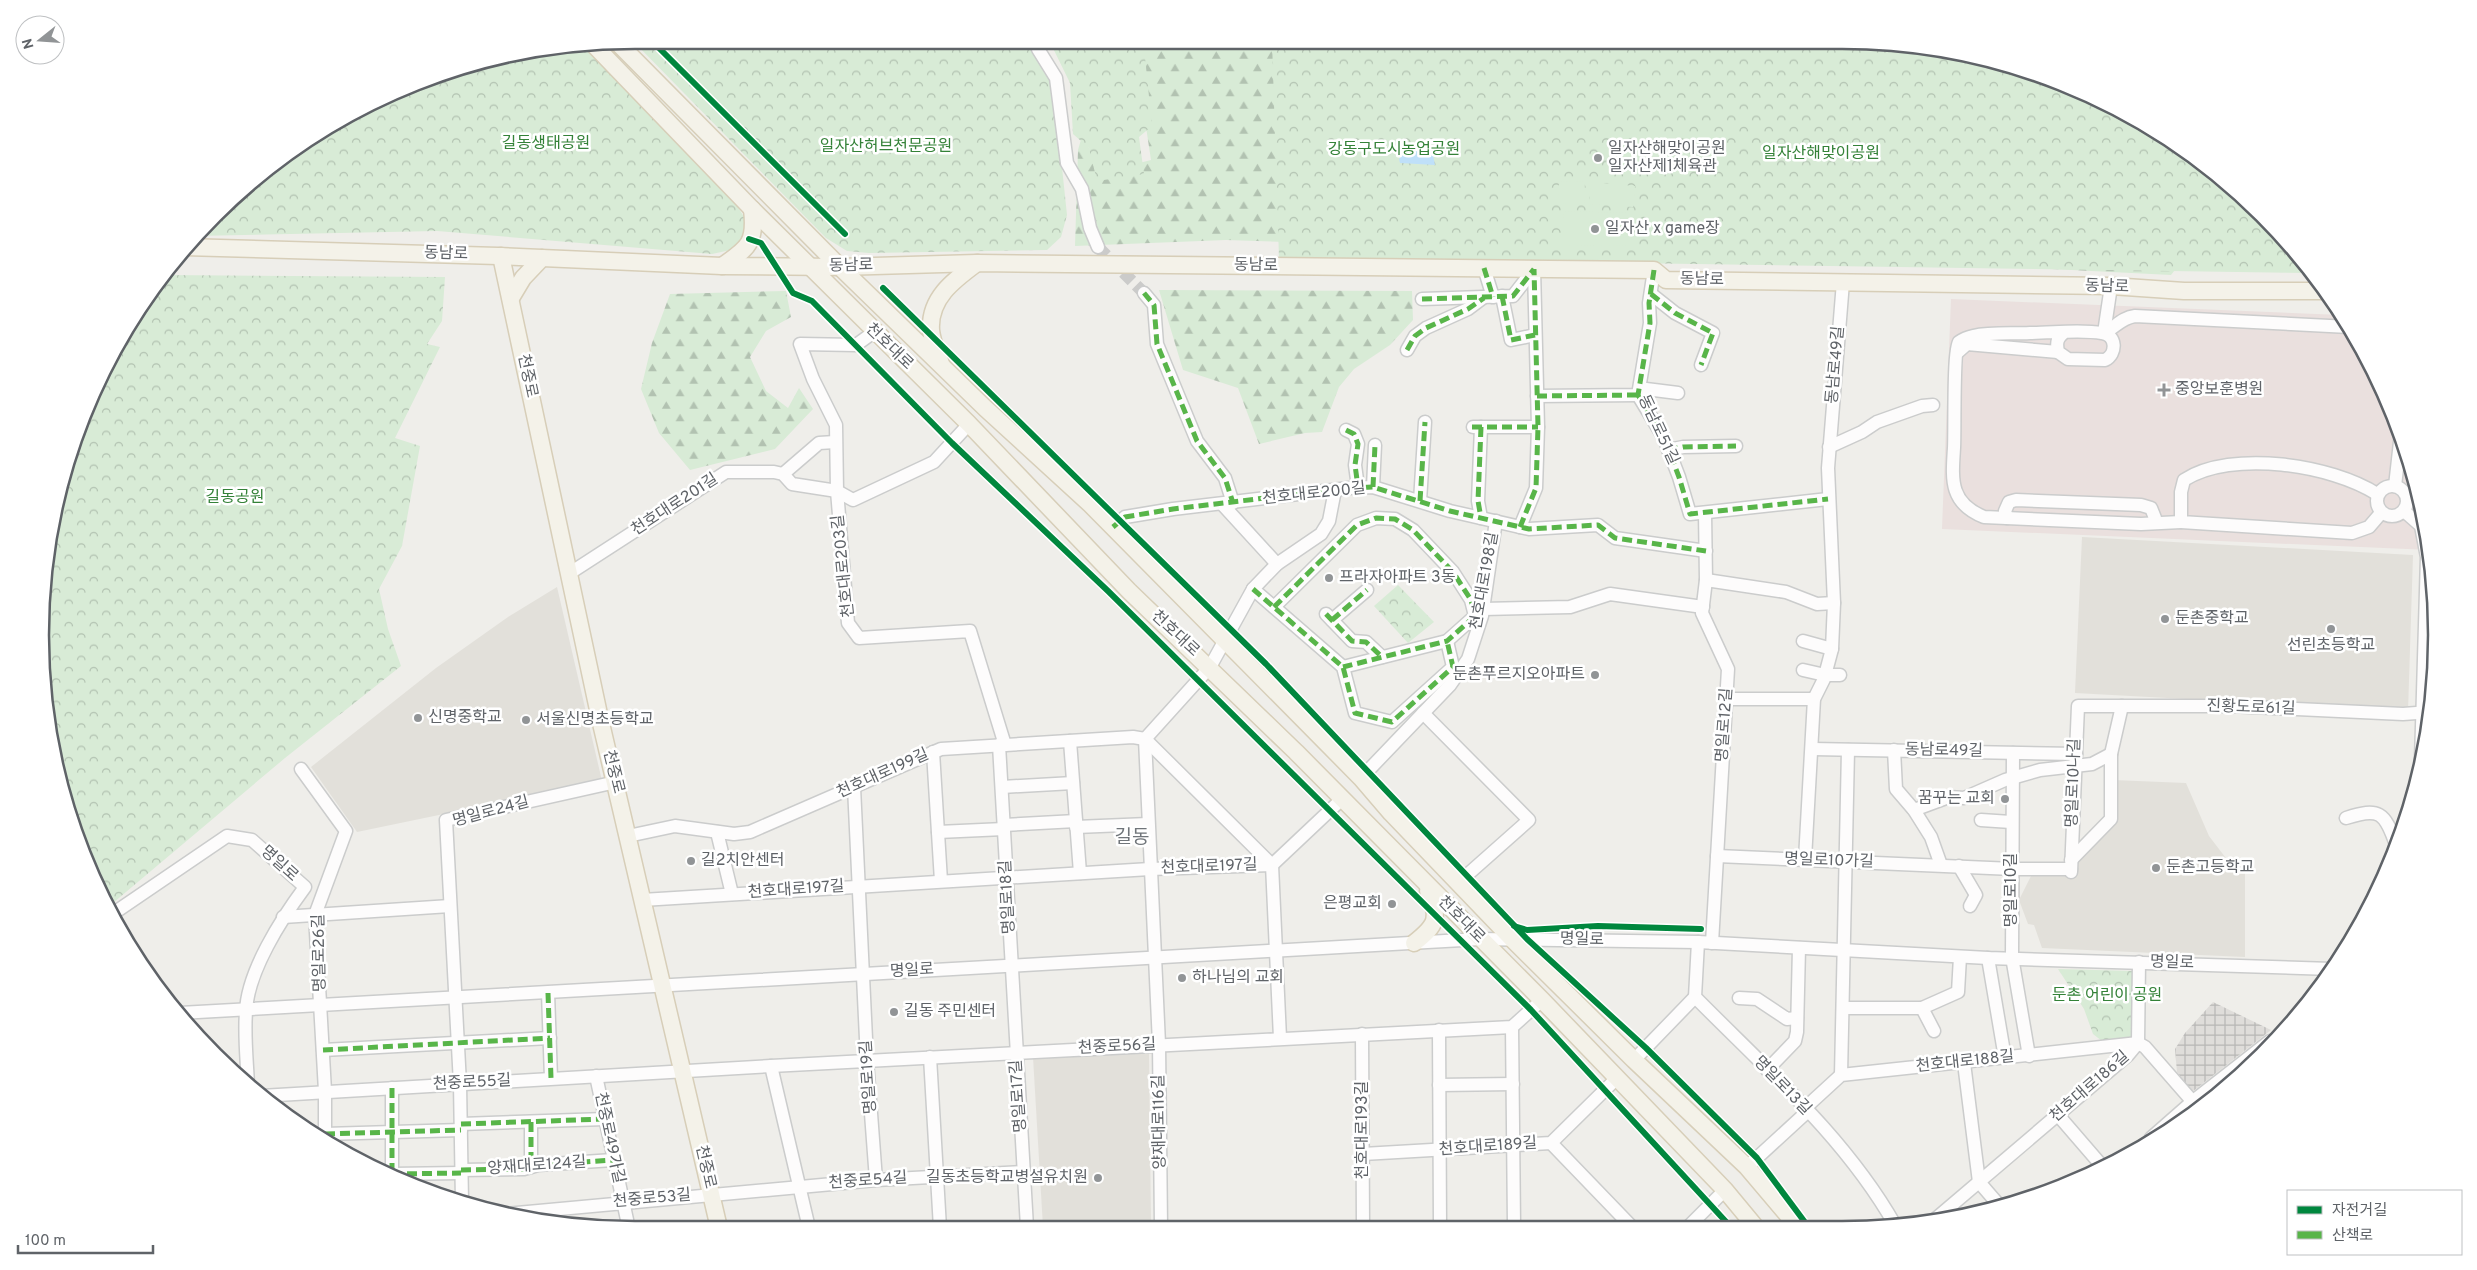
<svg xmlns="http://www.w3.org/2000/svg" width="2477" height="1270" viewBox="0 0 2477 1270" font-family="Overpass,'Noto Sans KR',sans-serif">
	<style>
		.industrial { fill: url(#industrial-grid) }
		.education { fill: #e2e0da }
		.medical { fill: #eae0de }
		.forest { fill: url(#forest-firs) }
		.park { fill: url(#park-crowns) }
		.pitch { fill: #d8ebd6 }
		.water { fill: #bfe0f9 }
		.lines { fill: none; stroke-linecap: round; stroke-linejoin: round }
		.minor-tunnel { stroke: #cbcbca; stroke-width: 12; stroke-dasharray: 12 6; stroke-linecap: butt }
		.minor-casing { stroke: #cbcccc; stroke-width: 15 }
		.major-casing { stroke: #d7ceb8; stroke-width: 19 }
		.minor { stroke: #fdfcfc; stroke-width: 12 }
		.major { stroke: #f4f2e9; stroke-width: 16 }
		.quiet { stroke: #58b549; stroke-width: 5; stroke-dasharray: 10 5; stroke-linecap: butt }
		.cycleway-casing { stroke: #fff; stroke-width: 9 }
		.cycleway { stroke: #00873e; stroke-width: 6 }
		.poi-dot { fill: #919496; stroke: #fff; stroke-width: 2 }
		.labels { text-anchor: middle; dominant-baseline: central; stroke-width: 5; stroke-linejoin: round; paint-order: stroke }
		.park-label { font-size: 16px; fill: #348238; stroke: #fff }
		.poi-label { font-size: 16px; fill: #5f6368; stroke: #fff; text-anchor: start }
		.street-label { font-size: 16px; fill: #5f6368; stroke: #fff }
		.quarter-label { font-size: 19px; fill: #70757a; stroke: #fff }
		.rim { fill: none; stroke: #5f6368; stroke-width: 2.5 }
	</style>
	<defs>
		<pattern id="industrial-grid" width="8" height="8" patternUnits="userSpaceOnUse" patternTransform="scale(1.25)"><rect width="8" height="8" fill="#dfddda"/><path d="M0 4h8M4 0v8" fill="none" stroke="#b8b7b5"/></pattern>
		<pattern id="forest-firs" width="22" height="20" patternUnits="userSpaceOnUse" patternTransform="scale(1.25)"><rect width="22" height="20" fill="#d8ebd6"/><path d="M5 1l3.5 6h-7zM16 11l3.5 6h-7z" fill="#b2c2b1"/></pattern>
		<pattern id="park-crowns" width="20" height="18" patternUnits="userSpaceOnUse" patternTransform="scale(1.25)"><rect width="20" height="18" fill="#d8ebd6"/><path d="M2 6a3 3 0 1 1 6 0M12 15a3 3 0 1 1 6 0" fill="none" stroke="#b2c2b1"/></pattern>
	</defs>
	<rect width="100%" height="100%" fill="#efeeea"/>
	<!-- industrial -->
	<polygon class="industrial" points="2213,1002 2271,1030 2192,1092 2177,1072 2175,1049 2185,1033"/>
	<!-- education -->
	<g class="education">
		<polygon points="2082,537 2413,555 2408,711 2075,693"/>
		<polygon points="557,587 602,781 357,832 311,767 436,668 508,617"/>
		<polygon points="2113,780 2186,783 2209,836 2232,866 2245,870 2245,957 2042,948 2034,925 2028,924 2019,900 2032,874 2073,862 2113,820"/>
		<polygon points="1149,1051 1151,1227 1043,1227 1033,1057"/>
	</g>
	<!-- medical -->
	<polygon class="medical" points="1951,299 2341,315 2357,337 2405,443 2430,550 1942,529"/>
	<!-- forest -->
	<g class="forest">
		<polygon points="1133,41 1881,41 1996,60 2105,101 2204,163 2192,248 2171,275 1971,265 1226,240 1075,246 1078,150 1082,136 1103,172 1151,160"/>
		<polygon points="1159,290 1412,291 1413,320 1390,345 1354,369 1339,387 1322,432 1305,433 1259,444 1238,388 1183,370"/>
		<polygon points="786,291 791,317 766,331 750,357 766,391 788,408 799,388 813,409 775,449 690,470 659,433 641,389 652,343 670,294"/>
	</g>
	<!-- park -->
	<g class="park">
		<polygon points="632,40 1031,40 1053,82 1067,215 1061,237 1047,250 869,253 847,251 826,238"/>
		<polygon points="1049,40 1153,41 1145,57 1152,126 1139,137 1144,174 1097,181 1089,148 1073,134 1070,83"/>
		<polygon points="1272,41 1881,41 1996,60 2105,101 2204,163 2289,242 2311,273 1279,258"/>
		<polygon points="586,45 669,135 736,204 749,225 740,248 712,254 437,231 195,236 273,163 338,120 443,72 519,51"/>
		<polygon points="165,275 445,277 442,321 427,344 440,347 395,438 420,446 402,546 379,589 388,629 401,666 285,758 107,908 60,789 45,712 41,596 51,519 85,408 120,337"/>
		<polygon points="1398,585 1434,622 1408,643 1374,606"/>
		<polygon points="2058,969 2133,971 2133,1041 2107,1045 2093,1034 2084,1009"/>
	</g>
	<!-- pitch -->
	<g class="pitch">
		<polygon points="1559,181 1585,182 1584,205 1558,203"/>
		<polygon points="1591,182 1635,186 1633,207 1589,204"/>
		<polygon points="1564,211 1627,213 1627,246 1563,245"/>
	</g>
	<!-- water -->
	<polygon class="water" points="1411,143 1433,155 1435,165 1400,163 1399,159"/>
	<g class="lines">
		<!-- minor-tunnel -->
		<polyline class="minor-tunnel" points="1098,247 1144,293"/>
		<defs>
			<g id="minor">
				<polyline points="1036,40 1038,49 1056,78 1067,163 1082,189 1090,228 1098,247"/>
				<polyline points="1484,268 1493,297"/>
				<polyline points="1654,270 1649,303 1650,323 1638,395 1664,438 1679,477 1690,514 1828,499"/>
				<polyline points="1144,293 1154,305 1157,344 1197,441 1225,478 1233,503"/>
				<polyline points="1651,294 1675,313 1713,333 1701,365"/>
				<polyline points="1502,296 1511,340 1535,335"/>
				<polyline points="1422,299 1513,296 1534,269"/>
				<polyline points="874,332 856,345 800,344 813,379 836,425 837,491 848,623 859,638 970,631 1005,745"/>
				<path d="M2065,332C2057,338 2056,342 2058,352L2068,359L2105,360C2117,354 2117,335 2102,333C2079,329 2053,333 2030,333C2011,334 1991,332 1973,336C1968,337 1963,339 1959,342C1953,349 1955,432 1954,448C1952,479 1949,503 1984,517L2141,524L2181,522"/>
				<path d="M2104,333C2116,327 2121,318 2135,316L2349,327"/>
				<polyline points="2104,333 2111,286"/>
				<polyline points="1407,350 1415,336 1426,328 1468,309 1484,297"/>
				<polyline points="1958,352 1967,344 2058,352"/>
				<polyline points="1537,396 1638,395 1646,389 1678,393"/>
				<polyline points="1473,427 1538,427"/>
				<polyline points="1481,427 1478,501 1481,518"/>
				<polyline points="1346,430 1354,434 1358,444 1355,465 1358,487"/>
				<polyline points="1829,447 1862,432 1877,422 1922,406 1933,405"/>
				<polyline points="1668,450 1683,447 1736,446"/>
				<polyline points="783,474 819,443 835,442"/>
				<circle cx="2392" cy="501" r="15"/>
				<polyline points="2395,486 2401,433"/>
				<polyline points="1373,487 1375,445"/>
				<path d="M2377,494C2332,465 2232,449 2184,480L2181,492V522L2352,533L2369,527L2381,513"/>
				<polyline points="1420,501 1425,422"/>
				<polyline points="1222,504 1277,564"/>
				<polyline points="2404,511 2421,526 2427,557 2421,760"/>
				<polyline points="1705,513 1706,580 1702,613 1728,669 1712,943"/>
				<polyline points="2007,518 2005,511 2009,502 2016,500 2141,505 2151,508 2155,518 2152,523"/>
				<polyline points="1113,527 1125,517 1173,509 1349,488 1373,487 1450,511 1529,529 1598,525 1615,538 1706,551"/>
				<polyline points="1520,527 1536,488 1538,427 1534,269"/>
				<polyline points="570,573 726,472 774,472 783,474 792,484 837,491 853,500 934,462 969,424"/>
				<polyline points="1706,580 1786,592 1817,604 1834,603"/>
				<polyline points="1253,589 1343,667 1355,713 1392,722 1453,667 1447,641"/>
				<polyline points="1274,607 1357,525 1376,518 1395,519 1413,530 1453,572 1471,600 1475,616 1447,641 1343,667"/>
				<polyline points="1483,609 1570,607 1610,594 1703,607"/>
				<polyline points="1326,614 1352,641 1366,642 1382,657"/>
				<polyline points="1332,620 1367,590"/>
				<polyline points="1803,641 1832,649"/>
				<polyline points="1803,670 1825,675 1840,675"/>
				<polyline points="1727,699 1814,699"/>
				<polyline points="1423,713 1529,820 1458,883"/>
				<polyline points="1070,741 1080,873"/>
				<polyline points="999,745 1027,1227"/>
				<polyline points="1813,749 2076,754"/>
				<polyline points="1894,750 1896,789 1914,810 1931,837 1941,865"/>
				<polyline points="933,752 941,881"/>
				<polyline points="2013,753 2012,957 2029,1056"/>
				<polyline points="301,769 346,831 315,915 325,1091 325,1140"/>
				<polyline points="1361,778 1450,685 1468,659 1482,616 1496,521"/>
				<polyline points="854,787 867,1060 876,1180"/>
				<polyline points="1002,787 1073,783"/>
				<polyline points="1914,810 1949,797 1964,798 2005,780 2040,770 2092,764 2111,754"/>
				<path d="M2346,818C2379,807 2385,812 2396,845"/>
				<polyline points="1981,820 2011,822"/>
				<polyline points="1004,825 1076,821"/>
				<polyline points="1076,827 1148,824"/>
				<polyline points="717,832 732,894"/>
				<polyline points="938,832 1004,829"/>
				<polyline points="628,836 675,826 734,834 750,832 941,749 1133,737 1145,739 1272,865"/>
				<polyline points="1717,856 2013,869 2071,869"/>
				<polyline points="1805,859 1814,699 1824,679 1832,649 1834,603 1828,468 1843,282"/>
				<polyline points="2071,860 2111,819 2111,754 2122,706"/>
				<polyline points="1272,865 1280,1038"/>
				<polyline points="1959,866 1976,895 1970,906"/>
				<polyline points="2071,872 2078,706 2230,706 2403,714 2430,712"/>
				<polyline points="642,900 1150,869 1272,865 1342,799"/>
				<path d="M111,915L227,836L252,840L305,887C282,918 247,972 246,1012C244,1036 247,1061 248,1085"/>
				<polyline points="283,917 450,906"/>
				<path d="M1698,942L1695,997C1766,1069 1845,1137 1895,1225"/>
				<polyline points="1988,958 2005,1058"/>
				<polyline points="548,993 551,1078"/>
				<polyline points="1739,998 1757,999 1787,1019 1797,1018"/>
				<polyline points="1843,1008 1922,1008 1958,992 1960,957"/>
				<polyline points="1922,1008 1934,1031"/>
				<polyline points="180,1013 1480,939 1698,942 1988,958 2332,969"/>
				<polyline points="1512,1027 1514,1226"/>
				<polyline points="1439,1030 1440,1226"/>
				<polyline points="1362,1034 1363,1226"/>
				<polyline points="323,1050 550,1038"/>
				<polyline points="930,1057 940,1228"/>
				<polyline points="1634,1060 1695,997"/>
				<polyline points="1964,1063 1979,1182 1998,1204"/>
				<polyline points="771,1066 809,1228"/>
				<polyline points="1767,1070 1795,1041 1797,1032 1799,948"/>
				<polyline points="1841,1075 1848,750"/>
				<polyline points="596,1076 629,1229"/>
				<polyline points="1439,1085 1513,1084"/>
				<polyline points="392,1088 392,1176"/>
				<polyline points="261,1096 771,1066 1512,1027 1542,1000"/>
				<polyline points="1805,1108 1841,1075 2138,1043 2145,1047 2200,1110"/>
				<polyline points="2058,1115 2102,1166"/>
				<polyline points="531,1122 531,1167"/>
				<polyline points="461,1124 605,1119"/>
				<polyline points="325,1134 461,1130"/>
				<polyline points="2151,1138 2192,1102 2270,1041"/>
				<polyline points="1551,1143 1631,1226"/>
				<polyline points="1363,1154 1551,1143 1616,1079"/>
				<polyline points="1747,1167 1808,1111"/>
				<polyline points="461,1170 524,1169 538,1165 613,1160"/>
				<polyline points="392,1174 461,1173"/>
				<polyline points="462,1202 460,1084 446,820 616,782"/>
				<polyline points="505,1214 876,1180 1024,1172"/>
				<polyline points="1933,1221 2128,1055 2138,1043 2139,962"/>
				<polyline points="1689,1226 1725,1190"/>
				<polyline points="1161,1227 1159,1044 1145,739 1210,667 1253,589 1277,564 1321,534 1329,521 1335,490"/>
			</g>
			<g id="major">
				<polyline points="617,42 840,267 985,408 1091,505 1361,778 1391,813 1512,939 1634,1060 1747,1167 1796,1225"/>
				<polyline points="593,44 752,209 969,424 1129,591 1296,752 1542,1000 1725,1190 1754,1225"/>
				<polyline points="184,247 498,256 722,266 840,267 977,263 1654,270 1666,280 2111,286 2184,291 2324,291"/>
				<polyline points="501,256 600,719 719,1228"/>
				<path d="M722,266C749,248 756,242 752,209"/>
				<polyline points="511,298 523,278 542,258"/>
				<path d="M941,364C938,354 932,342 931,330C929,298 954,280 977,263"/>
				<path d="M1414,943C1437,925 1440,918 1428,891"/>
			</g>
		</defs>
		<!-- minor casing -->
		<use href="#minor" class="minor-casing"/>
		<!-- major casing -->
		<use href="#major" class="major-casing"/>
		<!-- minor -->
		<use href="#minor" class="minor"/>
		<!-- major -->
		<use href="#major" class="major"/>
		<!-- quiet -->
		<g class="quiet">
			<polyline points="1484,268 1493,297"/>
			<polyline points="1654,270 1649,303 1650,323 1638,395 1664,438 1679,477 1690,514 1828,499"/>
			<polyline points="1144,293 1154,305 1157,344 1197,441 1225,478 1233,503"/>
			<polyline points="1651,294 1675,313 1713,333 1701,365"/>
			<polyline points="1502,296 1511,340 1535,335"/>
			<polyline points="1422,299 1513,296 1534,269"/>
			<polyline points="1407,350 1415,336 1426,328 1468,309 1484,298"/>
			<polyline points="1537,396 1638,395"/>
			<polyline points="1472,427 1538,427"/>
			<polyline points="1481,427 1478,501 1481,518"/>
			<polyline points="1346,430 1354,434 1358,444 1355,465 1358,487"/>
			<polyline points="1668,450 1683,447 1736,446"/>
			<polyline points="1373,487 1375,445"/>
			<polyline points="1420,501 1425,422"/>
			<polyline points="1113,527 1125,517 1173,509 1349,488 1373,487 1450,511 1529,529 1598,525 1615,538 1706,551"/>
			<polyline points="1520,527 1536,488 1538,427 1534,269"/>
			<polyline points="1253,589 1343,667 1355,713 1392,722 1453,667 1447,641"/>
			<polyline points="1274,607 1357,525 1376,518 1395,519 1413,530 1453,572 1471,600 1475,616 1447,641 1343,667"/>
			<polyline points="1326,614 1352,641 1366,642 1382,657"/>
			<polyline points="1332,620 1367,590"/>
			<polyline points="548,993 551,1078"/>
			<polyline points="323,1050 550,1038"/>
			<polyline points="392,1088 392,1176"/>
			<polyline points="531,1122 531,1167"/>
			<polyline points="461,1124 605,1119"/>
			<polyline points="325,1134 461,1130"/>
			<polyline points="461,1170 524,1169 538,1165 613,1160"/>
			<polyline points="392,1174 461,1173"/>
		</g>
		<defs>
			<g id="cycleway">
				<polyline points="651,40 845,234"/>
				<polyline points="749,239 761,243 793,293 812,301 952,443 1108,591 1531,1010 1729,1225"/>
				<polyline points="883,288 1266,664 1527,939 1646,1048 1757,1158 1807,1225"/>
				<polyline points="1514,926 1527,930 1598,926 1701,929"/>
			</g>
		</defs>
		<!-- cycleway casing -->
		<use href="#cycleway" class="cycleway-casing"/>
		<!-- cycleway -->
		<use href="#cycleway" class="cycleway"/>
	</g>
	<!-- markers -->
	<g class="poi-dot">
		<circle cx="1598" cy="158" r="5"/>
		<circle cx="1595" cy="229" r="5"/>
		<path d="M2161.5 382.5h5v5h5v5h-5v5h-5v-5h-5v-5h5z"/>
		<circle cx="1329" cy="578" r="5"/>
		<circle cx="2165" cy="619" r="5"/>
		<circle cx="2331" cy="629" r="5"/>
		<circle cx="1595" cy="675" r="5"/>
		<circle cx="418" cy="718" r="5"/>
		<circle cx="526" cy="720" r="5"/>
		<circle cx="2005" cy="799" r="5"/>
		<circle cx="691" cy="861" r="5"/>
		<circle cx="2156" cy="868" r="5"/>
		<circle cx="1392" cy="904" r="5"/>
		<circle cx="1182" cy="978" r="5"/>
		<circle cx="894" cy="1012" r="5"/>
		<circle cx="1098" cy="1178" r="5"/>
	</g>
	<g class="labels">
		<!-- park labels -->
		<g class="park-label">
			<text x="546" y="144">길동생태공원</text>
			<text x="886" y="147">일자산허브천문공원</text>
			<text x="1394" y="150">강동구도시농업공원</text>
			<text x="1821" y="154">일자산해맞이공원</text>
			<text x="235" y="498">길동공원</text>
			<text x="2107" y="996">둔촌 어린이 공원</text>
		</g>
		<!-- poi labels -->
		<g class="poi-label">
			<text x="1608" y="149">일자산해맞이공원<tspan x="1608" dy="18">일자산제1체육관</tspan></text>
			<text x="1605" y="229">일자산 x game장</text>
			<text x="2175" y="390">중앙보훈병원</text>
			<text x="1339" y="578">프라자아파트 3동</text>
			<text x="2175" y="619">둔촌중학교</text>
			<text x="2331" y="646" text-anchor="middle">선린초등학교</text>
			<text x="1585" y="675" text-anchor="end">둔촌푸르지오아파트</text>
			<text x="428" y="718">신명중학교</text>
			<text x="536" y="720">서울신명초등학교</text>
			<text x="1995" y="799" text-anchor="end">꿈꾸는 교회</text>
			<text x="701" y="861">길2치안센터</text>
			<text x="2166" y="868">둔촌고등학교</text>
			<text x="1382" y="904" text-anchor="end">은평교회</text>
			<text x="1192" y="978">하나님의 교회</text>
			<text x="904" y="1012">길동 주민센터</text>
			<text x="1088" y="1178" text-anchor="end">길동초등학교병설유치원</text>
		</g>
		<!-- street labels -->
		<g class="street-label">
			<text transform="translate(446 254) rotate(2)">동남로</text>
			<text transform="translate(851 266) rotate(-1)">동남로</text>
			<text transform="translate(1256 266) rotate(1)">동남로</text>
			<text transform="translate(1702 280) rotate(1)">동남로</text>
			<text transform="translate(2107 287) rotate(2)">동남로</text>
			<text transform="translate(889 347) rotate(44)">천호대로</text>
			<text transform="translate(1836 365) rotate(-85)">동남로49길</text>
			<text transform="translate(527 376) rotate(78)">천중로</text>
			<text transform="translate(1658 430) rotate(65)">동남로51길</text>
			<text transform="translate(1314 494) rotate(-6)">천호대로200길</text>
			<text transform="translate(675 505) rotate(-33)">천호대로201길</text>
			<text transform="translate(844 566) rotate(-96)">천호대로203길</text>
			<text transform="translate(1485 581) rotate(-80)">천호대로198길</text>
			<text transform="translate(1175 634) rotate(43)">천호대로</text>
			<text transform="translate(2251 708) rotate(2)">진황도로61길</text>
			<text transform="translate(1725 725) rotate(-86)">명일로12길</text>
			<text transform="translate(1944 751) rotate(1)">동남로49길</text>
			<text transform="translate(613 772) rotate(76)">천중로</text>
			<text transform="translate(883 774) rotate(-24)">천호대로199길</text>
			<text transform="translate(2074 783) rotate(-88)">명일로10나길</text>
			<text transform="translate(491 812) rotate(-15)">명일로24길</text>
			<text transform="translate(1829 861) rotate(2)">명일로10가길</text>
			<text transform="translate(279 864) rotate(42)">명일로</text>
			<text transform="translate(1209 867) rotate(-2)">천호대로197길</text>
			<text transform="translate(796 890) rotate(-4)">천호대로197길</text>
			<text transform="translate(2012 890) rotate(-90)">명일로10길</text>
			<text transform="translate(1008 897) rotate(-93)">명일로18길</text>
			<text transform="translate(1461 920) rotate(45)">천호대로</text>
			<text transform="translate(1582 940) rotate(1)">명일로</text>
			<text transform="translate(320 953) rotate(-91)">명일로26길</text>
			<text transform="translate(2172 963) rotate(2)">명일로</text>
			<text transform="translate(912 971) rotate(-3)">명일로</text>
			<text transform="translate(1117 1047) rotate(-3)">천중로56길</text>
			<text transform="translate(1965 1062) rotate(-6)">천호대로188길</text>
			<text transform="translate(869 1077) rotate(-94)">명일로19길</text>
			<text transform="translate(472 1083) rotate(-3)">천중로55길</text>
			<text transform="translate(1782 1086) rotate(46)">명일로13길</text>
			<text transform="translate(2090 1087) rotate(-41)">천호대로186길</text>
			<text transform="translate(1019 1096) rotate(-94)">명일로17길</text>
			<text transform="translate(1160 1122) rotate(-91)">양재대로116길</text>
			<text transform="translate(1363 1130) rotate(-90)">천호대로193길</text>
			<text transform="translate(609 1138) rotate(78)">천중로49가길</text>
			<text transform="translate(1488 1147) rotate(-4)">천호대로189길</text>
			<text transform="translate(537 1166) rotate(-4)">양재대로124길</text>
			<text transform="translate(705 1167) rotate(77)">천중로</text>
			<text transform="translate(868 1181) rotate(-4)">천중로54길</text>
			<text transform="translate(652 1199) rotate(-5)">천중로53길</text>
		</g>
		<!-- quarter labels -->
		<g class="quarter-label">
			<text x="1132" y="838">길동</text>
		</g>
	</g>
	<!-- crop -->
	<path d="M0 0H2477V1270H0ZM635 49H1842A586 586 0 0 1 2428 635V635A586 586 0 0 1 1842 1221H635A586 586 0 0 1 49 635V635A586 586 0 0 1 635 49Z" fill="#fff" fill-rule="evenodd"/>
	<path class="rim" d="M635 49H1842A586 586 0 0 1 2428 635V635A586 586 0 0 1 1842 1221H635A586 586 0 0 1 49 635V635A586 586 0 0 1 635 49Z"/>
	<!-- legend -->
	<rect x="2287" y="1190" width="175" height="65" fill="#ffffff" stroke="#bfc1c3"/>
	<rect x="2297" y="1206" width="25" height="8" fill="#00873e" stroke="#bfc1c3"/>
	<text x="2332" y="1215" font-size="15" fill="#5f6368">자전거길</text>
	<rect x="2297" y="1231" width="25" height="8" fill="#58b549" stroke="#bfc1c3"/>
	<text x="2332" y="1240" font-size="15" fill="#5f6368">산책로</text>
	<!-- north arrow -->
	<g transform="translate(40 40) rotate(253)"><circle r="24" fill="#ffffff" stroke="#bfc1c3"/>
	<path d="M0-4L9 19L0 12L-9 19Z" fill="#919496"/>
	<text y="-8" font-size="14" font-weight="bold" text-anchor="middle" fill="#5f6368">N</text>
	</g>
	<!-- scale -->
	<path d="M18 1245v8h135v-8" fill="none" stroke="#5f6368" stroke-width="2.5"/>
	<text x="25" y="1245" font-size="15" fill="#5f6368" stroke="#ffffff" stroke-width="4" paint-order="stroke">100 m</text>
</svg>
